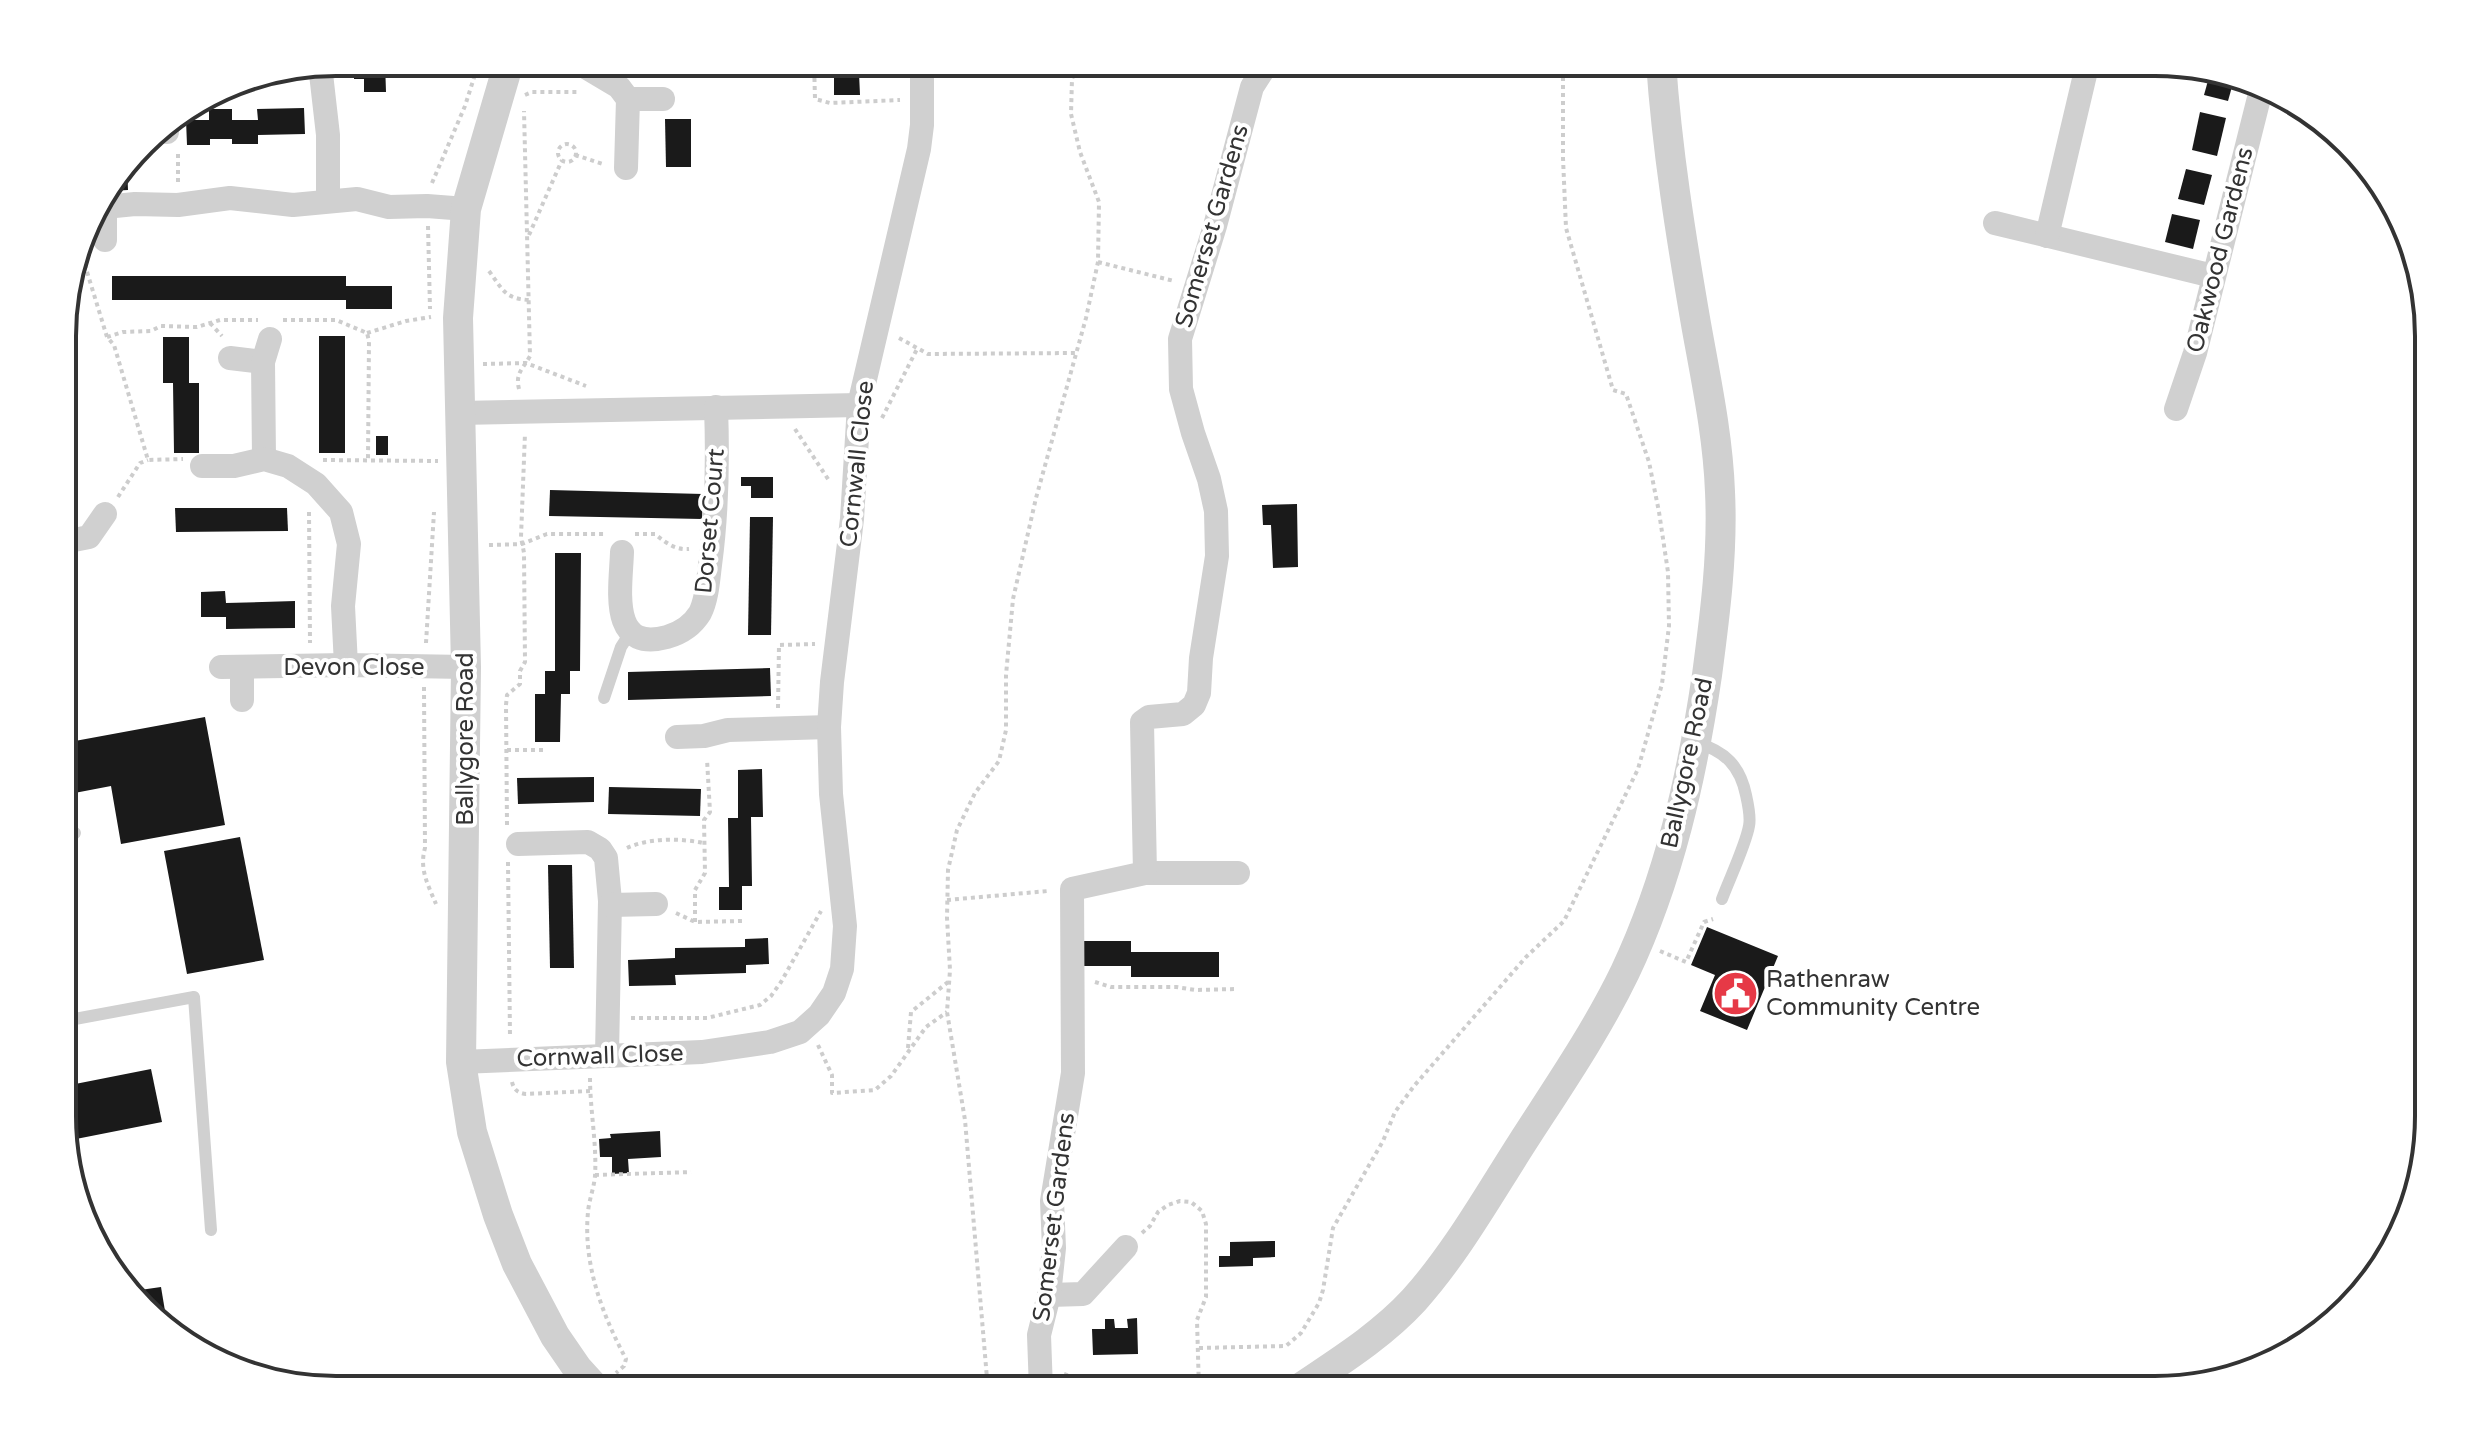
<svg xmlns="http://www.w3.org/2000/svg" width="2491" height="1452" viewBox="0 0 2491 1452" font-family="'Varela Round',sans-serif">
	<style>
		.building { fill: #1a1a1a }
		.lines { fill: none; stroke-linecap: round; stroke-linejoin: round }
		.path { stroke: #cdcdcd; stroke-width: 4; stroke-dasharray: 4 4; stroke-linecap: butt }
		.service { stroke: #d0d0d0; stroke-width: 12 }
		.minor { stroke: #d0d0d0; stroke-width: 24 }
		.tertiary { stroke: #d0d0d0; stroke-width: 30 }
		.labels { text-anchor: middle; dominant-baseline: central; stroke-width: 8; stroke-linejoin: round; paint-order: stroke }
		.street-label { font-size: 24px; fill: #333; stroke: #fff }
		.poi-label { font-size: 24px; fill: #333; stroke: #fff; text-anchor: start }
		.rim { fill: none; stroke: #333; stroke-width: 4 }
	</style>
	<rect width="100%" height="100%" fill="#fff"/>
	<!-- building -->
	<g class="building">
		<polygon points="363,62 385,62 386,92 364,92 364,79 354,79 354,71 363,70"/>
		<rect x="761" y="62" width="22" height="10"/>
		<polygon points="847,62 870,62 871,73 859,73 860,95 834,95 834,73 847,73"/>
		<polygon points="2209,77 2233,83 2228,101 2204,95"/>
		<polygon points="304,108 305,134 258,135 258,144 232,144 232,139 210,139 210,145 187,145 186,120 209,120 209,109 232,109 232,120 258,120 257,109"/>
		<polygon points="2200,112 2226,118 2217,156 2192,150"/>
		<polygon points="665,119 691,119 691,167 666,167"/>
		<polygon points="127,166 128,190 109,191 124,171"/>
		<polygon points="2186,169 2212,175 2204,205 2178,199"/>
		<polygon points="2172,214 2200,220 2193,249 2165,242"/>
		<polygon points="112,276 346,276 346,286 392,286 392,309 346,309 346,300 112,300"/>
		<rect x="319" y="336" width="26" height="117"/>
		<polygon points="163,337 189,337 189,383 199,383 199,453 174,453 173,383 163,383"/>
		<rect x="376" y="436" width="12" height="19"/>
		<polygon points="741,477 773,477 773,498 751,498 751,486 741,486"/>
		<polygon points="550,490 703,494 702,519 549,516"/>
		<polygon points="1297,504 1298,567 1273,568 1271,525 1263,525 1262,505"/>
		<polygon points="175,508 287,508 288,531 176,532"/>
		<polygon points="750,517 773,517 771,635 748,635"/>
		<polygon points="555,553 581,553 580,671 570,671 570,694 561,694 560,742 535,742 535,694 545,694 545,671 555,671"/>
		<polygon points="225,591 226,603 295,601 295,628 226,629 226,617 201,617 201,592"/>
		<polygon points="770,668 771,696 628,700 628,672"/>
		<polygon points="205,717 225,825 121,844 111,786 64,795 64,743"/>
		<polygon points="762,769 763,817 751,817 752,886 742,886 742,910 719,910 719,887 729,887 728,818 738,818 738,770"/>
		<polygon points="594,777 594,802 518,804 517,778"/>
		<polygon points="609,787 701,789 700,816 608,814"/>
		<polygon points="240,837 264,960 187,974 164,851"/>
		<polygon points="548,865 572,865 574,968 550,968"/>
		<polygon points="1707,927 1778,956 1747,1030 1700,1011 1715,975 1691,965"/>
		<polygon points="768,938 769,964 746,965 746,973 675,975 676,985 629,986 628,960 675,958 675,948 745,947 745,939"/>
		<polygon points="1081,941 1131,941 1131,952 1219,952 1219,977 1131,977 1131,966 1081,966"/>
		<polygon points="151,1069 162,1122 76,1139 65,1086"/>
		<polygon points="660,1131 661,1157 628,1159 629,1173 612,1174 612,1157 600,1157 599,1139 611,1138 610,1134"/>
		<polygon points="1275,1241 1275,1257 1253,1258 1253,1266 1219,1267 1219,1256 1230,1256 1230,1242"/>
		<polygon points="161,1287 167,1323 133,1291"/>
		<polygon points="1137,1318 1138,1354 1093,1355 1092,1329 1105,1329 1105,1319 1114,1319 1115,1328 1128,1328 1127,1319"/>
	</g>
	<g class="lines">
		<!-- path -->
		<g class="path">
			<polyline points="814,62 815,99 830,103 900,100"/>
			<polyline points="525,95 532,92 580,92"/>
			<circle cx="567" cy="153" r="9"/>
			<polyline points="575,155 603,164"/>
			<polyline points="178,182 178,151"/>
			<polyline points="432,183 465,106 479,62"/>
			<polyline points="428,226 430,309"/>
			<polyline points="529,235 562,160"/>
			<polyline points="80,249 107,337 114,345 148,460 183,459"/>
			<polyline points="1098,262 1174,281"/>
			<path d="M489,271C503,290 505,299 530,300"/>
			<polyline points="283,320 336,320 367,333 369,341 368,461"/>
			<polyline points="210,323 222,336"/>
			<polyline points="367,333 406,321 431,317"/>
			<polyline points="107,337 123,332 151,331 161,326 197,327 220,320 258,320"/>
			<polyline points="899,338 928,354 1076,353"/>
			<polyline points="483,364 526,363 586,386"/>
			<path d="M519,389C515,373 523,369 530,356L524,111"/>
			<polyline points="882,418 917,349"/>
			<polyline points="795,429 830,482"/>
			<polyline points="323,460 438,461"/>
			<polyline points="118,497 140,463 148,460"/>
			<polyline points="309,512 310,643"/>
			<path d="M635,534H655C666,543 675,550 689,549"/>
			<polyline points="489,545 522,544 547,534 606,534"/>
			<polyline points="426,643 434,512"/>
			<path d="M424,687L425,848C419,869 428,885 436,904"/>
			<polyline points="778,708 779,645 815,644"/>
			<polyline points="507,750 545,750"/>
			<polyline points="507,825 506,705 507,695 520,684 520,671 525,662 524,553 521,537 525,433"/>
			<path d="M627,848C648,838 680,838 703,843"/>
			<polyline points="508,862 510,1037"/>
			<polyline points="947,900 1048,891"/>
			<polyline points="676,913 695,922 744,921"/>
			<polyline points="695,922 695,890 705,873 704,820 710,812 707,759"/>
			<polyline points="1660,951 1686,962 1704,922 1713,919"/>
			<polyline points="1095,982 1111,987 1176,987 1195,990 1236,989"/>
			<polyline points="631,1018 707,1018 760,1005 771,996 781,982 821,911"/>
			<polyline points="818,1045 832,1075 832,1093 875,1090 891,1076 926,1027 947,1012"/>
			<polyline points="908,1048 911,1012 948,982"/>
			<path d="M590,1078C590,1110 597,1144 595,1176C594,1188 589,1200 588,1212C583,1264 602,1314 626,1359L624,1366L616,1373"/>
			<path d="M512,1082C514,1090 518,1093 526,1094L590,1091"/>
			<polyline points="595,1175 691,1172"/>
			<polyline points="1142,1233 1150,1226 1158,1212 1168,1205 1180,1201 1191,1202 1202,1211 1206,1224 1206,1297 1197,1320 1199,1390"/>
			<polyline points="1199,1348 1286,1346 1301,1333 1319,1303 1323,1290 1333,1228 1383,1141 1395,1112 1414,1086 1526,957 1564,921 1638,769 1662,684 1669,626 1668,572 1659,512 1649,462 1626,394 1613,390 1566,228 1563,158 1563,62"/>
			<polyline points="1064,1374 1089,1383 1090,1390"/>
			<polyline points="988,1390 965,1120 947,1012 950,970 947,918 948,870 957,830 975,793 999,761 1006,730 1006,675 1013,599 1036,498 1086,318 1098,262 1099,202 1080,152 1071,114 1072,79 1079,62"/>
		</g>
		<!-- service -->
		<g class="service">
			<polyline points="604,698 621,647 630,633"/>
			<path d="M1697,743C1725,751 1740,766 1746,795C1748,804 1751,817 1749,826C1746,844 1729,880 1722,899"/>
			<polyline points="64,835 75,833"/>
			<polyline points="64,1021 194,997 211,1230"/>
		</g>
		<!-- minor -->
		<g class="minor">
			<polyline points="577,62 619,87 628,99 626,168"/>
			<polyline points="320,65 328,135 328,200"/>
			<polyline points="628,99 663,99"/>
			<polyline points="167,132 167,123"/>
			<polyline points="1995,223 2213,276"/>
			<polyline points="2047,236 2088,62"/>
			<polyline points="105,240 105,207 135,204 178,205 230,198 293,205 357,199 389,207 427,206 466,209"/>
			<polyline points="230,358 263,362"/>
			<polyline points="2176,409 2195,353 2261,90"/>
			<polyline points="459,413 859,405"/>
			<polyline points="264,459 263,362 270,339"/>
			<polyline points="202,466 234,466 264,459 288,466 316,484 341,512 349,544 343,606 346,665"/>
			<polyline points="64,542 89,537 105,514"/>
			<path d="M622,552C621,587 608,653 667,637C681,633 692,626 700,613C707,599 708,581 710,565C717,513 718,460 716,407"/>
			<polyline points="221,667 346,665 466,667"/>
			<polyline points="242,700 242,667"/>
			<polyline points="677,737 704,736 728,730 829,727"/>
			<polyline points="518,844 588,842 600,849 606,858 610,901 607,1055"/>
			<polyline points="1145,873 1238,873"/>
			<polyline points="610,905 656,904"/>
			<polyline points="461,1062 702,1052 770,1042 800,1032 819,1015 834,993 842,969 845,926 831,794 829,727 832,682 852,519 859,405 919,149 922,125 922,62"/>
			<polyline points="1049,1295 1083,1294 1126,1247"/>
			<polyline points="1041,1390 1039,1335 1049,1295 1054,1248 1052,1201 1073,1073 1072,889 1145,873 1142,722 1149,717 1183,714 1194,705 1199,693 1201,658 1217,556 1216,511 1209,479 1193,433 1181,389 1180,339 1215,226 1252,87 1268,62"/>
		</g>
		<!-- tertiary -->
		<g class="tertiary">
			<polyline points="509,62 466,209 458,318 466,667 461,1062 472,1132 498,1215 517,1264 555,1336 577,1368 597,1390"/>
			<path d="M1297,1390C1337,1363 1381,1336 1414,1300C1456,1253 1488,1196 1522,1143C1558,1087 1596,1032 1625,972C1669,879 1692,777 1707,675C1715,615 1723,553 1720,492C1718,436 1706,380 1696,324C1681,237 1667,150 1661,62"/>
		</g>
	</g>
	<!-- icons -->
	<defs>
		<symbol id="civic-disc" viewBox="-11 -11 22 22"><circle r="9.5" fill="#e63946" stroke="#fff"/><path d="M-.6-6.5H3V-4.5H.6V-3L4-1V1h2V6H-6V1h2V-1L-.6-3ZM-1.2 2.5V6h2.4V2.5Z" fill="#fff"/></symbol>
	</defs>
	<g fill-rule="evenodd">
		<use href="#civic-disc" x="1710" y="968" width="51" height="51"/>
	</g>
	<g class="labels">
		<!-- street labels -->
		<g class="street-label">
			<text transform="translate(1212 226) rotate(-74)">Somerset Gardens</text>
			<text transform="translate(2220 250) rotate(-76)">Oakwood Gardens</text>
			<text transform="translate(857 464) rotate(-84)">Cornwall Close</text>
			<text transform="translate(710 521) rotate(-85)">Dorset Court</text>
			<text x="354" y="667">Devon Close</text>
			<text transform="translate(465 739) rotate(-90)">Ballygore Road</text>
			<text transform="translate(1687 763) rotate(-78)">Ballygore Road</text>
			<text transform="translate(600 1056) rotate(-2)">Cornwall Close</text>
			<text transform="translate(1054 1217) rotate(-83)">Somerset Gardens</text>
		</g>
		<!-- poi labels -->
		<g class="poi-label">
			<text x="1766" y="979">Rathenraw<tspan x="1766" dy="28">Community Centre</tspan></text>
		</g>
	</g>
	<!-- crop -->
	<path d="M0 0H2491V1452H0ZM336 76H2155A260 260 0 0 1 2415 336V1116A260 260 0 0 1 2155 1376H336A260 260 0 0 1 76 1116V336A260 260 0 0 1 336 76Z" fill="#fff" fill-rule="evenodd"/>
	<path class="rim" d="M336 76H2155A260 260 0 0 1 2415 336V1116A260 260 0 0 1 2155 1376H336A260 260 0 0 1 76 1116V336A260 260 0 0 1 336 76Z"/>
</svg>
